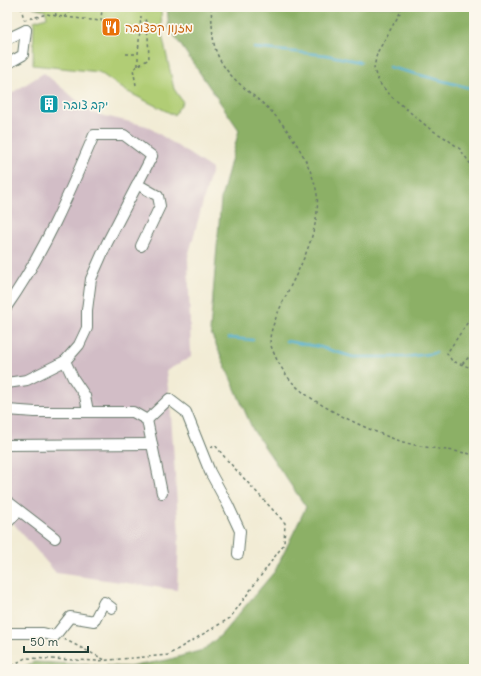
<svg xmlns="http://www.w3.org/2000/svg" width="481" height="676" viewBox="0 0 481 676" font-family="Delius,'Playpen Sans Hebrew',sans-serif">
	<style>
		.industrial { fill: #d2bdc6 }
		.green { fill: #b1cd74; stroke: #688554 }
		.forest { fill: #8cb066; stroke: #56764d }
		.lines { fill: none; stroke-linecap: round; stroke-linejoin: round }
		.stream { stroke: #50aece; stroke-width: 2.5 }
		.minor-casing { stroke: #697a6c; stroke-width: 12 }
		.path { stroke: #697a6c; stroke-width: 1.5; stroke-dasharray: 3 3; stroke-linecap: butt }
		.minor { stroke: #fff; stroke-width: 10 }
		.labels { text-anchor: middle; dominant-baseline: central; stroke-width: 3.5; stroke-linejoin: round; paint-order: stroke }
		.food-label { font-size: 12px; fill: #c56008; stroke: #fbf7ec; text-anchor: start }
		.culture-label { font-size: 12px; fill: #0d838f; stroke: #fbf7ec; text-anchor: start }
	</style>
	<rect width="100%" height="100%" fill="#fbf7ec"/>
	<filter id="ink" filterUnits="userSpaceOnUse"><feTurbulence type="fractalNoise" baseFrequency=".025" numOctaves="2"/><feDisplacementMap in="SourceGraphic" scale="8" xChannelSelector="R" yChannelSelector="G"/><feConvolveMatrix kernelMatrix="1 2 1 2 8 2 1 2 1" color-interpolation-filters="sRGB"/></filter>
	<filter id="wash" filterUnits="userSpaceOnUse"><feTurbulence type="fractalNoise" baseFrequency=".012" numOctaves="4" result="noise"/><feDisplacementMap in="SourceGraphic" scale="16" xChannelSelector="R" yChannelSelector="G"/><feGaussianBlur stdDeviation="0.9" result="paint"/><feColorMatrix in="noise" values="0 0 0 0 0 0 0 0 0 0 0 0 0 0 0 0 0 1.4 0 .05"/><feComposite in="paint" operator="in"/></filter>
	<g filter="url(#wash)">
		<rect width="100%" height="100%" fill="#f2ecd5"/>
		<!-- industrial -->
		<polygon class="industrial" points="44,73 92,113 147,126 212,169 188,257 191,357 166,371 171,415 179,534 177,590 56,573 7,516 7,96"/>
		<!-- green -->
		<polygon class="green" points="33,7 161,7 162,34 174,89 183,102 174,115 126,91 99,72 33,65 34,21 47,17 45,10"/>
		<!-- forest -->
		<polygon class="forest" points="167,7 474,7 474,669 18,669 34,662 129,667 167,660 203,650 221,635 275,571 306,507 253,430 210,331 221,199 239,130 169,28"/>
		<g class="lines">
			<!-- stream -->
			<g class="stream">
				<polyline points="254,48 326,55 361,62"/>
				<polyline points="389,67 474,89"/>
				<polyline points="229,338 253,340"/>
				<polyline points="286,341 320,347 353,357 405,357 436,353"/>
			</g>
		</g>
	</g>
	<g filter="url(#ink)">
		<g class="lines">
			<defs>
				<g id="minor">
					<polyline points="7,39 26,30"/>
					<polyline points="7,64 23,55 26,30"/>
					<polyline points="137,184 158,196 160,206 141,246"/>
					<path d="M7,306C44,253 69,194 94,135H124L152,156L107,243L91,279L87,310V328L79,345L65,361L73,378L85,396L88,411"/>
					<polyline points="7,383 27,380 65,361"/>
					<polyline points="7,410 35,412 133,412 147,420 162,493"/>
					<polyline points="147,420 169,399 186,412 210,472 228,505 240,531 238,554"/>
					<polyline points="7,445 152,444"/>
					<polyline points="7,501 55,538"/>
					<polyline points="7,523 19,511"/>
					<polyline points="7,633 43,633 55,636 70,617 94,621 104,602 112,608"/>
				</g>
			</defs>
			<!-- minor casing -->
			<use href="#minor" class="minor-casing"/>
			<!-- path -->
			<g class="path">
				<polyline points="21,7 24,20"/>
				<polyline points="55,7 56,16"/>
				<path d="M211,7C212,19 212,41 216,51C226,78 250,91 270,110C290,131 307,157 315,185C323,211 310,246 299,269C291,286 271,322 270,339C270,346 274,353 277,360C281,367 285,374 291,381C312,405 372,432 403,442C426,449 451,449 474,455"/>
				<polyline points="402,7 400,13 377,53 374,68 376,76 381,85 392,97 430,129 447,139 460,149 474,169"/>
				<polyline points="64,17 75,7"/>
				<polyline points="24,20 47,14 56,16 101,21 102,7"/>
				<polyline points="126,54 138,54 141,16"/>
				<polyline points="138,66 138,54"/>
				<polyline points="136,85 133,69 149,59 148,36 145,17"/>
				<polyline points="474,313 447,353 452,361 474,369"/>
				<polyline points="462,364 469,357 474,358"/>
				<polyline points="64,639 105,660"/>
				<polyline points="7,669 25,658 97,661 168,655 230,618 284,544 285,523 227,460 215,445 210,449"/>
			</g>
			<!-- minor -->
			<use href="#minor" class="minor"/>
		</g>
	</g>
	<!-- icons -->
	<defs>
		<symbol id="restaurant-square" viewBox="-11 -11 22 22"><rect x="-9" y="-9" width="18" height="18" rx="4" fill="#e8710a" stroke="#fbf7ec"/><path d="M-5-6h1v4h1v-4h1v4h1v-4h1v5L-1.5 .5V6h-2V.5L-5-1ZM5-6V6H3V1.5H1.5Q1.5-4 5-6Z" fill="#fff"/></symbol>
		<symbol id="building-square" viewBox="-11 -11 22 22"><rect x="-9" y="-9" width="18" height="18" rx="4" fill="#0f9aa8" stroke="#fbf7ec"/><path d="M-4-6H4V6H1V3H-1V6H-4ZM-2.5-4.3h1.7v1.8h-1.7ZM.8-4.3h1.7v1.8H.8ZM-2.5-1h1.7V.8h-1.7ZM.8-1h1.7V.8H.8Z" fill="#fff"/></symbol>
	</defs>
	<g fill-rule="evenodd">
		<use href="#restaurant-square" x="100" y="16" width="22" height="22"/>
		<use href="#building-square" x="38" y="93" width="22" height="22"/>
	</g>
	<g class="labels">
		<!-- food labels -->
		<g class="food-label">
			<text x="125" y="27">מזנון קפצובה</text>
		</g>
		<!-- culture labels -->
		<g class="culture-label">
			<text x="63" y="104">יקב צובה</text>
		</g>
	</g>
	<!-- margin -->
	<rect width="481" height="676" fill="none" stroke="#fbf7ec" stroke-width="24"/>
	<!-- scale -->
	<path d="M24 646v6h64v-6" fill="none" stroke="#1f3d34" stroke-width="2"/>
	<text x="30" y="646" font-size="12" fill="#1f3d34" stroke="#fbf7ec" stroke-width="3" paint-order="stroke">50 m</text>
</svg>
